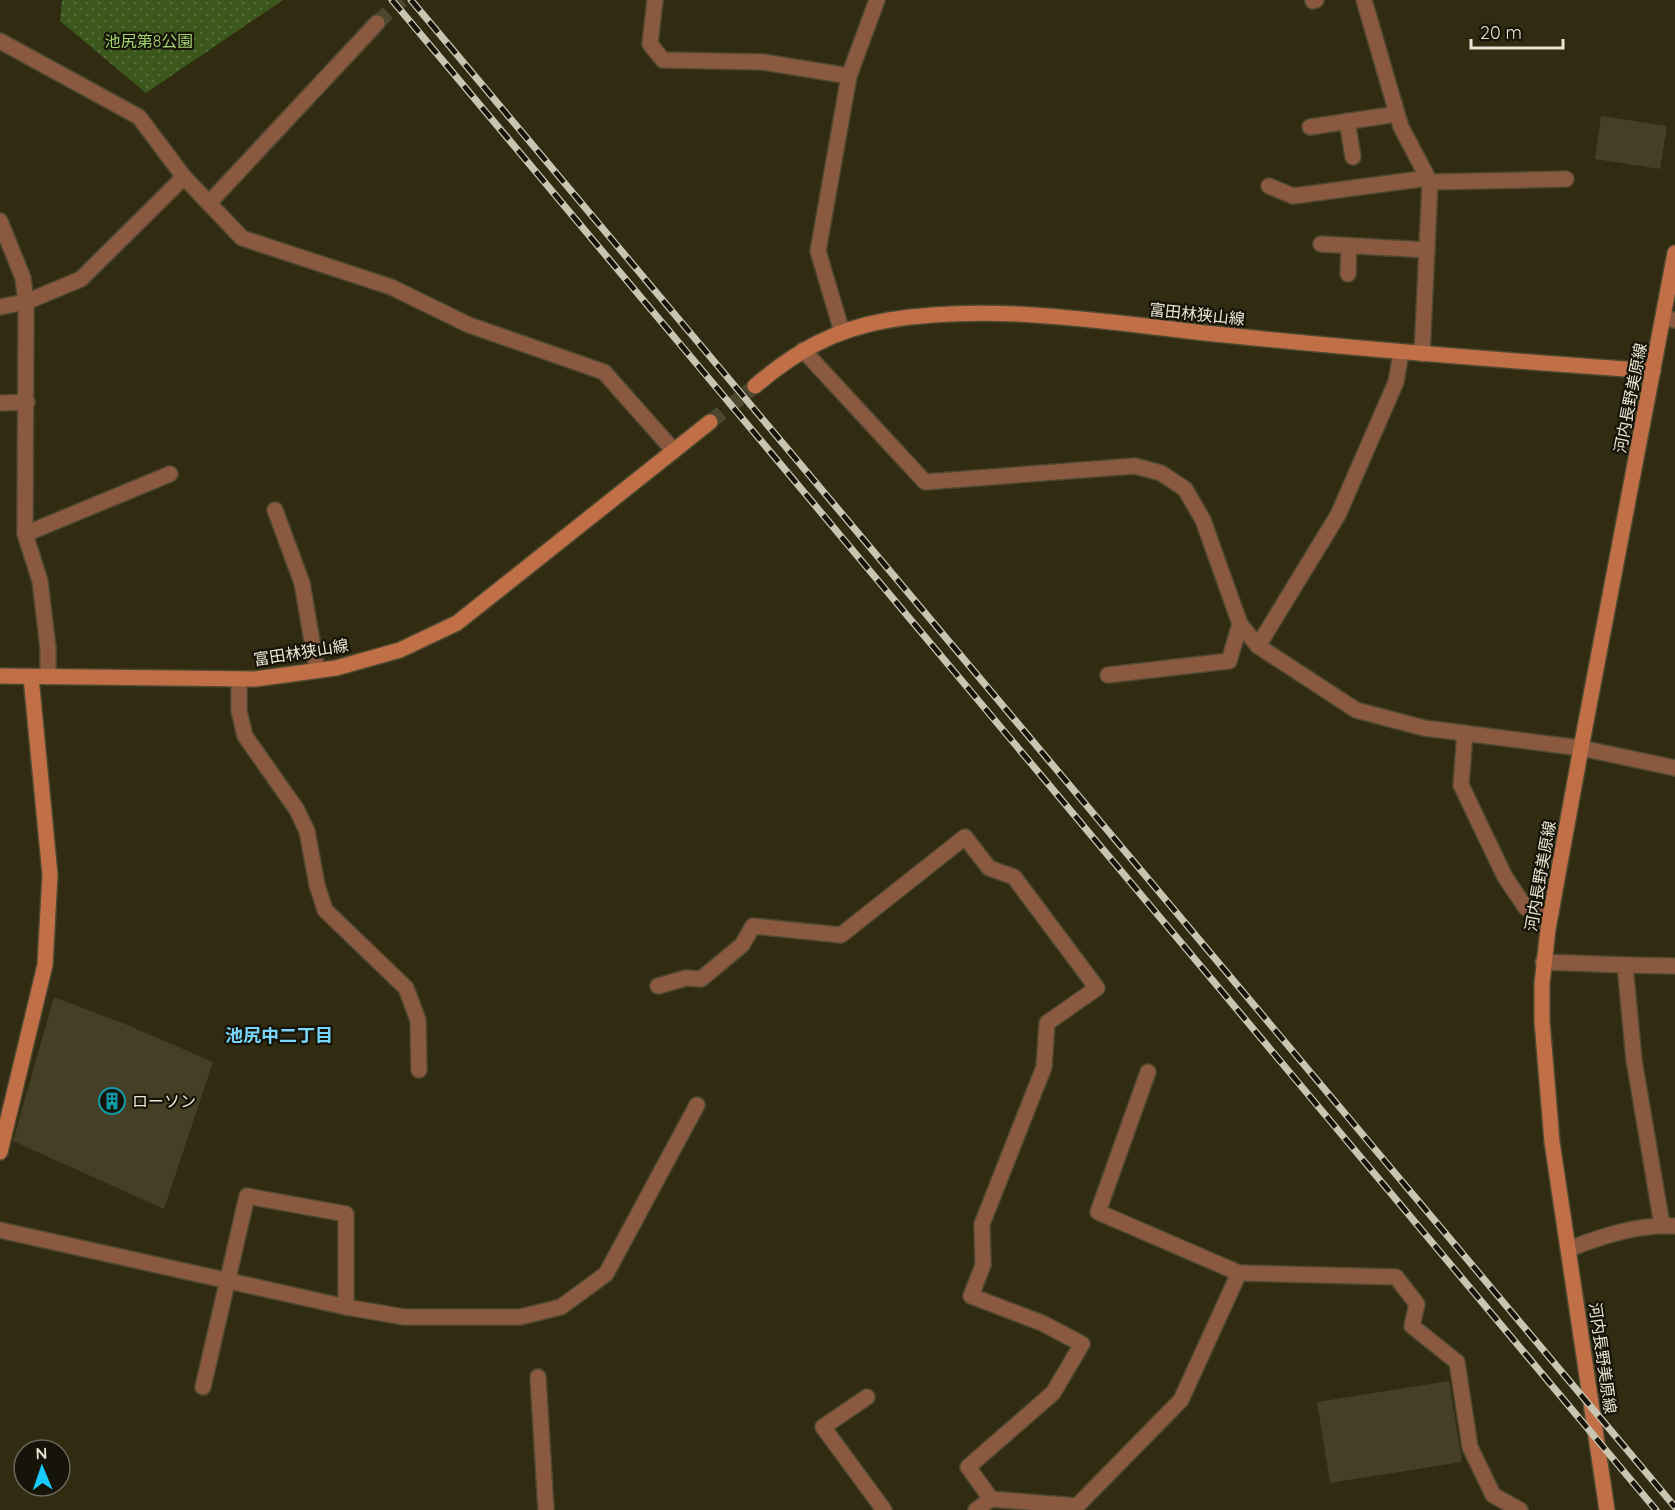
<svg xmlns="http://www.w3.org/2000/svg" width="1675" height="1510" viewBox="0 0 1675 1510" font-family="Quicksand,'Noto Sans JP',sans-serif">
	<style>
		.park { fill: url(#park-dots) }
		.building { fill: #454025 }
		.lines { fill: none; stroke-linecap: round; stroke-linejoin: round }
		.street-tunnel { stroke: #4c472e; stroke-width: 15; stroke-dasharray: 15 8; stroke-linecap: butt }
		.secondary-tunnel { stroke: #4c472e; stroke-width: 15; stroke-dasharray: 15 8; stroke-linecap: butt }
		.lane-casing { stroke: #4d4930; stroke-width: 18 }
		.street-casing { stroke: #4d4930; stroke-width: 18 }
		.secondary-casing { stroke: #4d4930; stroke-width: 18 }
		.lane { stroke: #8b5840; stroke-width: 15 }
		.street { stroke: #8b5840; stroke-width: 15 }
		.secondary { stroke: #c06f47; stroke-width: 15 }
		.rail-casing { stroke: #c8c5b3; stroke-width: 7 }
		.rail { stroke: #161408; stroke-width: 4.5; stroke-dasharray: 14; stroke-linecap: butt }
		.labels { text-anchor: middle; dominant-baseline: central; stroke-width: 4.5; stroke-linejoin: round; paint-order: stroke }
		.park-label { font-size: 16px; fill: #a2d46f; stroke: #161408 }
		.street-label { font-size: 16px; fill: #e8e5d5; stroke: #161408 }
		.poi-label { font-size: 16px; fill: #e8e5d5; stroke: #161408; text-anchor: start }
		.neighbourhood-label { font-size: 18px; font-weight: bold; fill: #79d5f8; stroke: #161408 }
	</style>
	<defs>
		<pattern id="park-dots" width="8" height="8" patternUnits="userSpaceOnUse" patternTransform="scale(1.5)"><rect width="8" height="8" fill="#3b571c"/><path d="M2 2h.1M6 6h.1" fill="none" stroke="#576f3c" stroke-width="1.8" stroke-linecap="round"/></pattern>
	</defs>
	<rect width="100%" height="100%" fill="#302b11"/>
	<!-- park -->
	<polygon class="park" points="62,0 283,0 146,93 60,21"/>
	<!-- building -->
	<g class="building">
		<polygon points="1601,116 1667,126 1660,169 1595,159"/>
		<polygon points="54,997 125,1024 213,1062 164,1209 13,1141"/>
		<polygon points="1449,1381 1462,1462 1330,1483 1317,1402"/>
	</g>
	<g class="lines">
		<!-- street-tunnel -->
		<polyline class="street-tunnel" points="377,23 402,0"/>
		<!-- secondary-tunnel -->
		<polyline class="secondary-tunnel" points="710,422 755,386"/>
		<defs>
			<g id="lane">
				<polyline points="0,403 27,402"/>
				<polyline points="1625,965 1675,966"/>
			</g>
			<g id="street">
				<polyline points="655,0 650,44 663,60 763,62 849,76"/>
				<polyline points="1364,0 1401,127 1430,182 1422,354"/>
				<polyline points="1313,1 1316,0"/>
				<polyline points="0,41 139,117 184,177 242,238 391,287 469,325 604,372 674,451"/>
				<polyline points="1347,121 1353,157"/>
				<polyline points="1310,127 1397,114"/>
				<polyline points="1430,182 1566,179"/>
				<polyline points="1269,186 1293,196 1428,178"/>
				<polyline points="209,203 377,23"/>
				<polyline points="0,221 23,278 26,302 25,534 40,581 48,648 48,677"/>
				<polyline points="1321,244 1427,250"/>
				<polyline points="1348,274 1349,246"/>
				<polyline points="0,307 26,302 81,279 184,177"/>
				<polyline points="1663,318 1675,320"/>
				<polyline points="842,332 818,251 849,76 877,0"/>
				<polyline points="803,350 925,482 1135,466 1161,473 1185,489 1203,520 1240,624 1258,646 1356,710 1424,728 1581,748 1675,768"/>
				<polyline points="275,510 302,583 317,670"/>
				<polyline points="25,534 170,474"/>
				<polyline points="1258,646 1338,515 1396,382 1401,353"/>
				<polyline points="1108,675 1229,661 1240,624"/>
				<polyline points="239,679 239,711 245,736 297,810 307,831 317,885 325,910 406,988 418,1020 419,1070"/>
				<polyline points="1465,733 1461,785 1505,877 1526,908 1551,914"/>
				<polyline points="1543,962 1625,965 1634,1060 1662,1225"/>
				<polyline points="658,986 686,978 701,979 742,945 753,926 841,935 965,837 989,868 1014,877 1097,988 1047,1023 1044,1067 982,1224 983,1265 971,1296 1042,1323 1082,1344 1053,1393 968,1467 991,1499"/>
				<polyline points="0,1230 346,1307 346,1214 247,1196 203,1387"/>
				<path d="M1569,1249C1602,1236 1639,1224 1675,1226"/>
				<polyline points="1239,1273 1396,1277 1417,1304 1412,1326 1457,1362 1470,1447 1493,1495 1520,1510"/>
				<polyline points="346,1307 404,1317 520,1317 561,1307 606,1274 697,1105"/>
				<polyline points="538,1377 546,1510"/>
				<polyline points="867,1397 823,1427 884,1510"/>
				<polyline points="976,1510 991,1499 1077,1506 1181,1400 1239,1273 1098,1212 1148,1072"/>
			</g>
			<g id="secondary">
				<path d="M755,386C796,351 835,329 889,320C999,302 1115,324 1225,335C1368,350 1510,361 1653,371"/>
				<polyline points="0,676 255,679 336,668 400,650 457,623 710,422"/>
				<polyline points="0,1152 45,965 50,875 31,677"/>
				<polyline points="1607,1510 1552,1142 1542,1021 1542,984 1548,929 1581,748 1675,253"/>
			</g>
		</defs>
		<!-- lane casing -->
		<use href="#lane" class="lane-casing"/>
		<!-- street casing -->
		<use href="#street" class="street-casing"/>
		<!-- secondary casing -->
		<use href="#secondary" class="secondary-casing"/>
		<!-- lane -->
		<use href="#lane" class="lane"/>
		<!-- street -->
		<use href="#street" class="street"/>
		<!-- secondary -->
		<use href="#secondary" class="secondary"/>
		<defs>
			<g id="rail">
				<polyline points="392,0 1656,1510"/>
				<polyline points="411,0 1675,1507"/>
			</g>
		</defs>
		<!-- rail casing -->
		<use href="#rail" class="rail-casing"/>
		<!-- rail -->
		<use href="#rail" class="rail"/>
	</g>
	<!-- icons -->
	<defs>
		<symbol id="building-ring" viewBox="-11 -11 22 22"><circle r="9.5" fill="#161408" stroke="#0f9aa8" stroke-width="1.5"/><path d="M-4-6H4V6H1V3H-1V6H-4ZM-2.5-4.3h1.7v1.8h-1.7ZM.8-4.3h1.7v1.8H.8ZM-2.5-1h1.7V.8h-1.7ZM.8-1h1.7V.8H.8Z" fill="#0f9aa8"/></symbol>
	</defs>
	<g fill-rule="evenodd">
		<use href="#building-ring" x="97" y="1086" width="30" height="30"/>
	</g>
	<g class="labels">
		<!-- park labels -->
		<g class="park-label">
			<text x="149" y="41">池尻第8公園</text>
		</g>
		<!-- street labels -->
		<g class="street-label">
			<text transform="translate(1197 314) rotate(6)">富田林狭山線</text>
			<text transform="translate(1630 398) rotate(-79)">河内長野美原線</text>
			<text transform="translate(301 652) rotate(-9)">富田林狭山線</text>
			<text transform="translate(1540 876) rotate(-80)">河内長野美原線</text>
			<text transform="translate(1603 1358) rotate(82)">河内長野美原線</text>
		</g>
		<!-- poi labels -->
		<g class="poi-label">
			<text x="132" y="1101">ローソン</text>
		</g>
		<!-- neighbourhood labels -->
		<g class="neighbourhood-label">
			<text x="279" y="1035">池尻中二丁目</text>
		</g>
	</g>
	<!-- north arrow -->
	<g transform="translate(42 1468) rotate(358)"><circle r="28" fill="#161408" stroke="#6a685a" stroke-width="1.5"/>
	<path d="M0-4.5L10 22L0 15L-10 22Z" fill="#19cafc"/>
	<text y="-9" font-size="16" font-weight="bold" text-anchor="middle" fill="#e8e5d5">N</text>
	</g>
	<!-- scale -->
	<path d="M1471 39v9h92v-9" fill="none" stroke="#e8e5d5" stroke-width="3"/>
	<text x="1480" y="39" font-size="18" fill="#e8e5d5" stroke="#161408" stroke-width="4.5" paint-order="stroke">20 m</text>
</svg>
